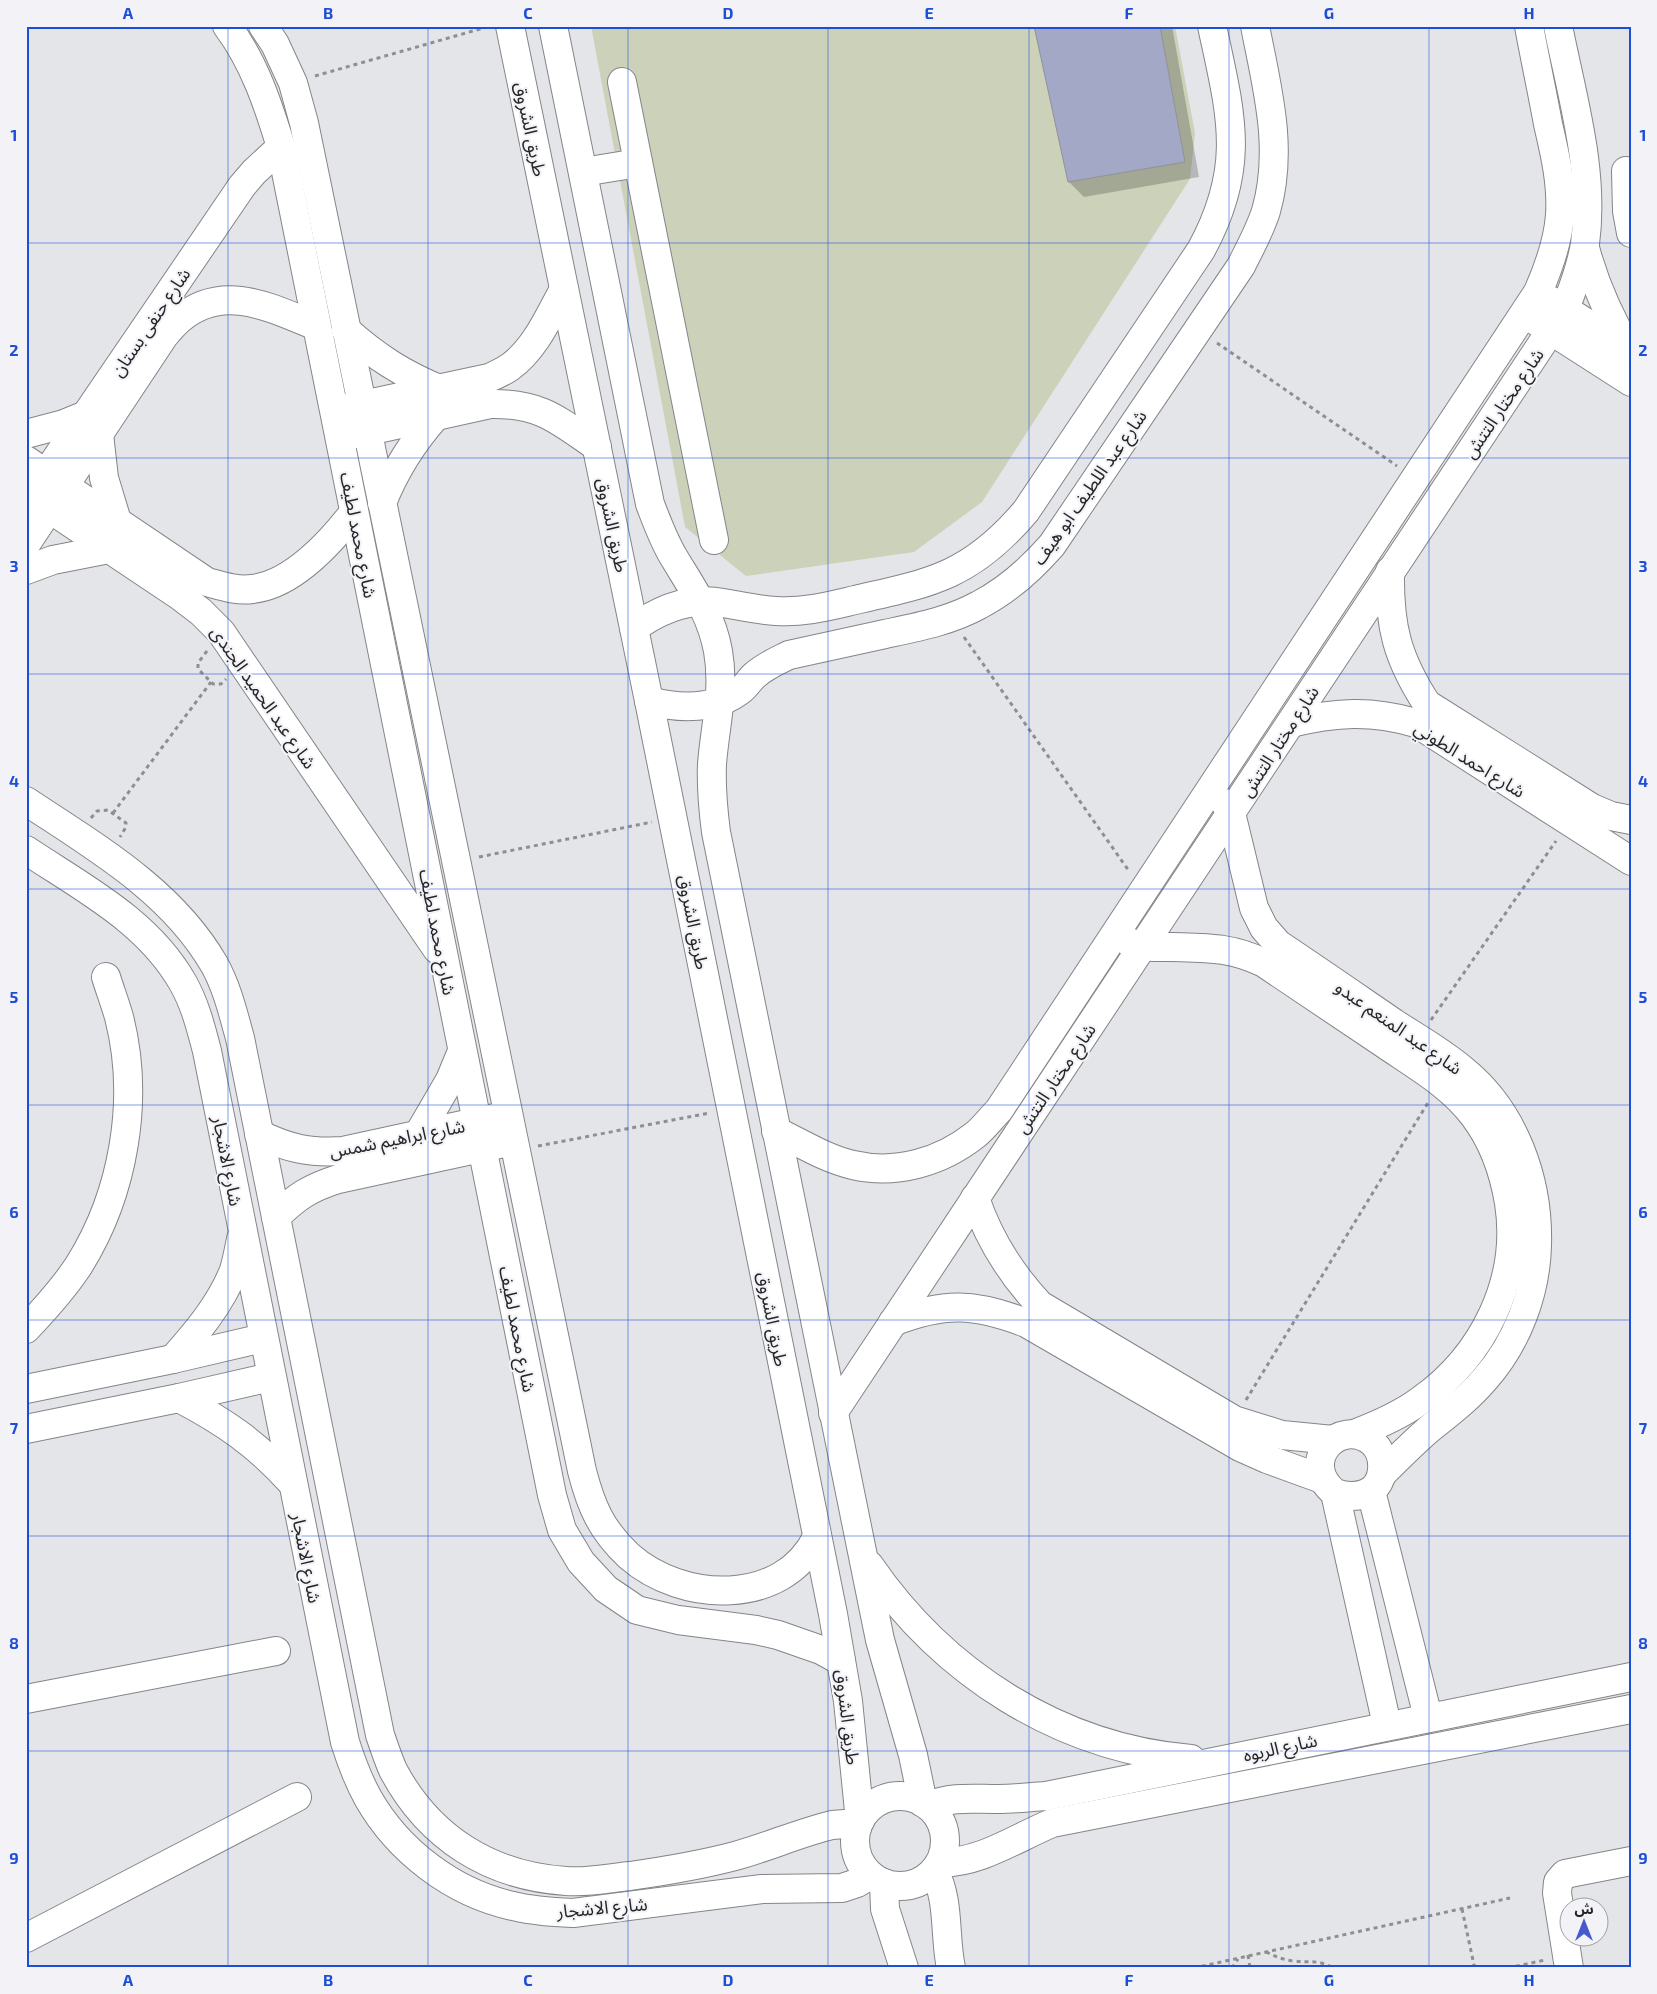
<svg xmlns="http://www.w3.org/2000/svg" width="1657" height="1994" viewBox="0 0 1657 1994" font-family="'Exo 2','Noto Sans Arabic',sans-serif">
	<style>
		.green { fill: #cbd2b9 }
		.shadow { fill: #0003 }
		.building { fill: #a2a8c5; stroke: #919296 }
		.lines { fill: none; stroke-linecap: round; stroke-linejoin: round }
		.minor-casing { stroke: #848589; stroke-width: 30 }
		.path { stroke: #8e8f92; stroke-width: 3; stroke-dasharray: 4 4; stroke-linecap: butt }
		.minor { stroke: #fff; stroke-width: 28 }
		.grid { fill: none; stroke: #1d4ed8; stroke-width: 1; stroke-opacity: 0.55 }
		.labels { text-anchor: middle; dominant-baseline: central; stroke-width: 4; stroke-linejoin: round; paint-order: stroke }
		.street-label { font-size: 18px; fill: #242526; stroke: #f2f2f7 }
		.neatline { fill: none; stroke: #1d4ed8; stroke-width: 2 }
		.grid-label { font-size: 16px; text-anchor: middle; font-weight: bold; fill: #1d4ed8 }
	</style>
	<rect width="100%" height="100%" fill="#e4e5e9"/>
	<!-- green -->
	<polygon class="green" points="591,26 1175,26 1195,133 1190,179 982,502 914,552 746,576 685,527"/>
	<!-- shadow -->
	<polygon class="shadow" points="1036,26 1172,26 1199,177 1084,197 1069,182"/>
	<!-- building -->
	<polygon class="building" points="1034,26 1160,26 1185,162 1068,182"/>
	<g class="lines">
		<defs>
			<g id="minor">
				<path d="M227,26C254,62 268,104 281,147L552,1495L562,1530L581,1562L606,1589L637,1610L678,1620L756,1630L778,1635L821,1650L841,1661"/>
				<path d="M263,26L275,44L293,83L304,123L582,1471C591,1506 601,1530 629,1556C682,1603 783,1607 817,1537"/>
				<polyline points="510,26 649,701 833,1614 848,1701 860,1821"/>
				<path d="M553,26L650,504C657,522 663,539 673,556C692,588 711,613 718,651C725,691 715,725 712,764C711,787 713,809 716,832L880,1640L913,1755L923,1803"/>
				<polyline points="622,82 714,540"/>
				<polyline points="1626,171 1627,211 1631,233"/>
				<polyline points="583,172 638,163"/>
				<path d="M1585,248C1595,285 1609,317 1629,350"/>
				<polyline points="1550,300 1625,347"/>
				<polyline points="1536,321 1631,382"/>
				<path d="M346,330C376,357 403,374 439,389"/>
				<path d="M344,409L489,378C496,375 504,371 510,367C536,348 549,316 564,289"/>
				<polyline points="26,434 64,424 86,415"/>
				<polyline points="99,434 104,478 117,521"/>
				<path d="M350,435L490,404C540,403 557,419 597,447"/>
				<path d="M26,460L207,582C222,586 236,591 252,589C292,585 331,542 354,512"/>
				<polyline points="26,493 180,596 201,612 221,632 437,949"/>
				<polyline points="26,503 242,186 254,172 281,147"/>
				<path d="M382,503C395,470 412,443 436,416"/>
				<path d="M26,544L164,336C169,330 174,324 180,319C223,282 271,308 316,326"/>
				<polyline points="26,570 53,560 109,549"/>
				<path d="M1390,571C1389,626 1397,658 1427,704L1592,808L1611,816L1631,820"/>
				<path d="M634,628C660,609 691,597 723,603C741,606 758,610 776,611C803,613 829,606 855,600C932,583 972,575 1026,511L1201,250C1247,166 1231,115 1212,26"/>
				<path d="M649,701C680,709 716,710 742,689C747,685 750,679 755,675C765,666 777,661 789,655C821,648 853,641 885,634C918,627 950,621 979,605C1008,590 1031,569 1052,545L1241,266C1250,248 1260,230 1266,211C1284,148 1267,88 1255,26"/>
				<path d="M1291,723C1336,712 1371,710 1416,723L1631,861"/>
				<path d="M26,801C95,847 171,890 214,964C227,987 233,1013 240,1038L380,1735C384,1746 388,1759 393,1770C429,1838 490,1876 566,1881C587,1883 610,1878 630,1876C665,1871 701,1865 735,1856C768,1847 799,1833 832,1825L845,1824L857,1828"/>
				<path d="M1225,803L1231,813L1254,908L1264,928L1278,944C1317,970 1356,997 1394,1023C1417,1038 1442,1052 1463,1070C1514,1111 1539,1180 1537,1245C1536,1293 1517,1343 1485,1379C1468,1399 1448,1414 1428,1430C1412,1444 1397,1459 1382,1474"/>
				<path d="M26,850C83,888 148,921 183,983C195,1004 201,1028 207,1051L345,1742C351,1761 358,1780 368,1798C398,1851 453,1893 513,1906C533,1911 553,1912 573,1913L762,1889L842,1888L857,1883L870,1875"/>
				<path d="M1129,942C1142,948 1158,947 1172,947C1207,948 1231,947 1264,963C1304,990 1344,1017 1383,1043C1415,1065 1451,1085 1474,1116C1493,1141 1504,1173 1509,1203C1521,1280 1484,1355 1421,1400C1401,1415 1378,1425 1354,1434"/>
				<path d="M776,1131C801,1143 826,1159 853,1165C896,1175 941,1162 975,1135C984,1128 991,1118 999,1110L1538,292C1549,267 1558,242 1560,215C1562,184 1555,154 1548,124C1542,91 1535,59 1529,26"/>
				<path d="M259,1134C289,1149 310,1153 343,1151L495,1118"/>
				<polyline points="418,1135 450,1080 462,1051"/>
				<path d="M975,1198C989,1240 1010,1273 1040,1305L1234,1420L1282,1435L1333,1440"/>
				<path d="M276,1217C297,1196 310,1188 338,1179L499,1144"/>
				<path d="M893,1322C943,1302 975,1303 1026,1323L1240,1447L1267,1459L1322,1479"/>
				<path d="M26,1329C45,1309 64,1288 79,1265C124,1193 140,1099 119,1017C115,1003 110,990 106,977"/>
				<path d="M173,1359C196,1333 221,1304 234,1270C237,1260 239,1249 241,1239"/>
				<polyline points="26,1389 173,1359 263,1338"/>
				<path d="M179,1398C225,1422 257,1444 292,1483"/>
				<path d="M833,1413L1565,309C1573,288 1581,267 1585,244C1595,171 1572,97 1558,26"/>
				<polyline points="26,1429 179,1398 271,1377"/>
				<polyline points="1371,1491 1428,1717"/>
				<path d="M1335,1493C1355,1500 1380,1495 1382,1470C1383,1459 1380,1449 1372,1442C1339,1416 1297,1462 1335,1493L1387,1725"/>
				<path d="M869,1565C943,1673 1059,1748 1191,1759"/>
				<polyline points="26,1699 276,1651"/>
				<circle cx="900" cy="1841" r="45"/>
				<path d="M928,1806C953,1796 972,1799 998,1799C1014,1799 1030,1797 1046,1796L1631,1677"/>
				<path d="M940,1863C982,1862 1014,1839 1052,1823L1631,1709"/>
				<path d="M934,1871C950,1900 944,1935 951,1968"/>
				<polyline points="884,1883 885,1909 904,1968"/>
				<polyline points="26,1938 297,1797"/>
				<polyline points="1569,1968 1557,1893 1558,1882 1565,1874 1631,1861"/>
			</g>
		</defs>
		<!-- minor casing -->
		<use href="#minor" class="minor-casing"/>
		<!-- path -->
		<g class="path">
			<polyline points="315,76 487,27"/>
			<polyline points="1217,343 1397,466"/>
			<polyline points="964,637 1129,871"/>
			<polyline points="207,651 198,663 198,669 213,684 221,684 226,679"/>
			<polyline points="113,813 211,682"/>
			<polyline points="91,818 97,811 108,810 126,823 126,827 120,837"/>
			<polyline points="479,857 652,822"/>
			<polyline points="1431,1020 1556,841"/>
			<polyline points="538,1146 709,1113"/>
			<polyline points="1246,1400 1429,1101"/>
			<polyline points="1462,1909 1474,1965 1477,1968"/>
			<path d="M1266,1952C1275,1956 1283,1960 1293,1961C1309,1963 1318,1959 1333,1968"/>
			<polyline points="1248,1955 1250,1968"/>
			<polyline points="1194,1968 1510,1898"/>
			<polyline points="1232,1968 1238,1959"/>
			<polyline points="1508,1968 1545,1960"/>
		</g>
		<!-- minor -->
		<use href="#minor" class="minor"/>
	</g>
	<!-- grid -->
	<path class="grid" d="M228,26V1968M428,26V1968M628,26V1968M828,26V1968M1029,26V1968M1229,26V1968M1429,26V1968M26,243H1631M26,458H1631M26,674H1631M26,889H1631M26,1105H1631M26,1320H1631M26,1536H1631M26,1751H1631"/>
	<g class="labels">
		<!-- street labels -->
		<g class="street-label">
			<text transform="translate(531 129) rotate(78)">طريق الشروق</text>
			<text transform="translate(150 322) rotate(-56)">شارع حنفى بستان</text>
			<text transform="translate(1503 403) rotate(-56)">شارع مختار التتش</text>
			<text transform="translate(1089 487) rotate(-55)">شارع عبد اللطيف ابو هيف</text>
			<text transform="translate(613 525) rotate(78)">طريق الشروق</text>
			<text transform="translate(359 535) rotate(79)">شارع محمد لطيف</text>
			<text transform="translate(264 697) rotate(55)">شارع عبد الحميد الجندى</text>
			<text transform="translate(1279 741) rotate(-57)">شارع مختار التتش</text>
			<text transform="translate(1470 759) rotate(32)">شارع احمد الطوني</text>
			<text transform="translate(694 922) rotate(79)">طريق الشروق</text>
			<text transform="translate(438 932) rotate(79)">شارع محمد لطيف</text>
			<text transform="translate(1399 1027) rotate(35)">شارع عبد المنعم عبدو</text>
			<text transform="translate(1055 1078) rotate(-56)">شارع مختار التتش</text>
			<text transform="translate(397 1138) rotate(-11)">شارع ابراهيم شمس</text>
			<text transform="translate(228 1161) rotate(79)">شارع الاشجار</text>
			<text transform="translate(773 1319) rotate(79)">طريق الشروق</text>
			<text transform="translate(518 1329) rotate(79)">شارع محمد لطيف</text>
			<text transform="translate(307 1558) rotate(79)">شارع الاشجار</text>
			<text transform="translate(848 1717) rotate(83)">طريق الشروق</text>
			<text transform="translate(1280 1747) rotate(-12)">شارع الربوه</text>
			<text transform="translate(602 1907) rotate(-5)">شارع الاشجار</text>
		</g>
	</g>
	<!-- border -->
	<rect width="1657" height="1994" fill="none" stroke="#f2f2f7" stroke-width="55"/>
	<!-- north arrow -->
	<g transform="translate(1584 1922)"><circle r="24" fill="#f2f2f7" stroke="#a0a0a3"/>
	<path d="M0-4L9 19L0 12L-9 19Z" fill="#455bcf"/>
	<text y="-8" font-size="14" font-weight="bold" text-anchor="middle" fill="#242526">ش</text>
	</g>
	<rect x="28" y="28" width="1602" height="1938" class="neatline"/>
	<g class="grid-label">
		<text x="128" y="19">A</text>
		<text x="328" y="19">B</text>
		<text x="528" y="19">C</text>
		<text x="728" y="19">D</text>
		<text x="929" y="19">E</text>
		<text x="1129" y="19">F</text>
		<text x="1329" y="19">G</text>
		<text x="1529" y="19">H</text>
		<text x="14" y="141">1</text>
		<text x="1643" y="141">1</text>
		<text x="14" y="356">2</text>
		<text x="1643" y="356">2</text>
		<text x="14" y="572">3</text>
		<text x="1643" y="572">3</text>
		<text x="14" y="787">4</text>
		<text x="1643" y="787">4</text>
		<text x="14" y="1003">5</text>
		<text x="1643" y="1003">5</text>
		<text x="14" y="1218">6</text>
		<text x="1643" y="1218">6</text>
		<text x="14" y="1434">7</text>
		<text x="1643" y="1434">7</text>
		<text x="14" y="1649">8</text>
		<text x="1643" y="1649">8</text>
		<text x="14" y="1864">9</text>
		<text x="1643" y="1864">9</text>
		<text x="128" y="1986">A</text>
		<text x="328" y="1986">B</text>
		<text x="528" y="1986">C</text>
		<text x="728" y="1986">D</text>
		<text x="929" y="1986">E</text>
		<text x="1129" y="1986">F</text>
		<text x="1329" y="1986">G</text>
		<text x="1529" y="1986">H</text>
	</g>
</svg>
